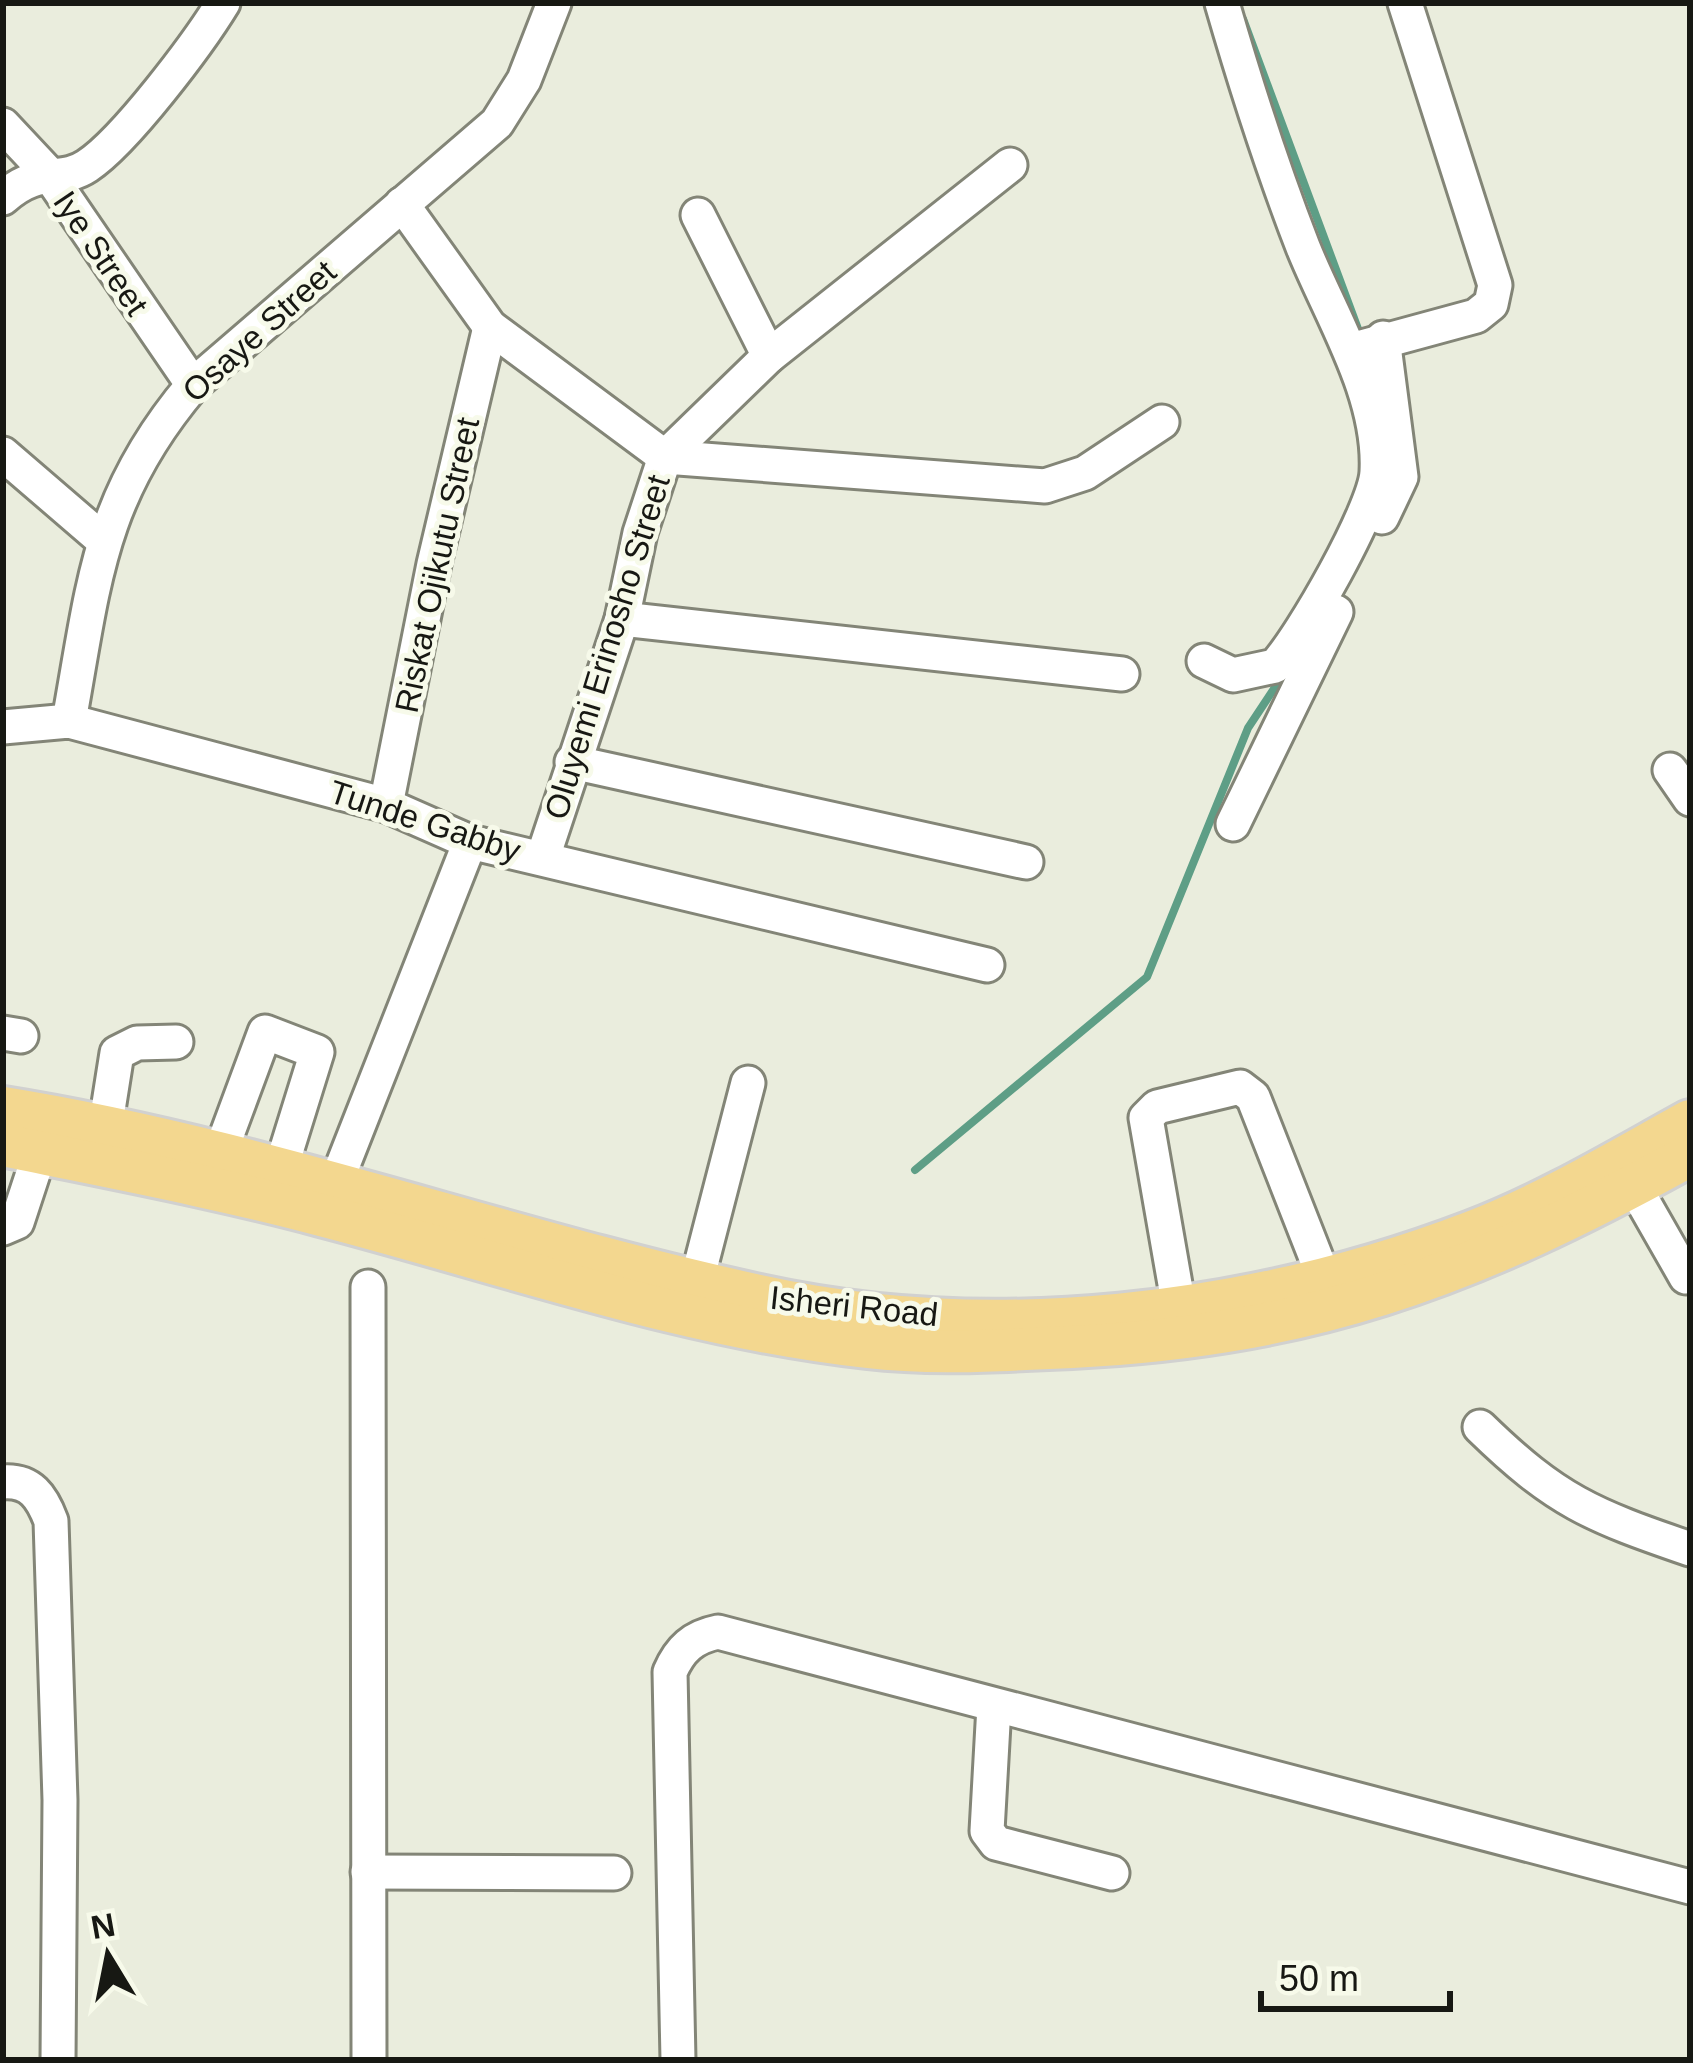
<svg xmlns="http://www.w3.org/2000/svg" width="1693" height="2063" viewBox="0 0 1693 2063" font-family="Arial,sans-serif">
	<style>
		.lines { fill: none; stroke-linecap: round; stroke-linejoin: round }
		.stream { stroke: #5e9e86; stroke-width: 8 }
		.minor-casing { stroke: #838577; stroke-width: 39 }
		.major-casing { stroke: #d1d1d0; stroke-width: 48 }
		.minor { stroke: #fff; stroke-width: 33 }
		.major { stroke: #f3d78f; stroke-width: 42 }
		.labels { text-anchor: middle; dominant-baseline: central; stroke-width: 10; stroke-linejoin: round; paint-order: stroke }
		.street-label { font-size: 33px; fill: #171813; stroke: #f7faea }
	</style>
	<rect width="100%" height="100%" fill="#eaeddd"/>
	<g class="lines">
		<!-- stream -->
		<g class="stream">
			<polyline points="1243,19 1361,337"/>
			<polyline points="915,1170 1147,977 1248,728 1283,675"/>
		</g>
		<defs>
			<g id="minor">
				<polyline points="3,125 48,173 193,385"/>
				<path d="M3,198C40,165 60,184 87,166C125,141 198,44 223,3"/>
				<polyline points="402,204 490,327 665,457 1045,486 1085,473 1162,422"/>
				<polyline points="698,215 769,356"/>
				<polyline points="1362,347 1476,316 1491,304 1495,285 1405,3"/>
				<polyline points="3,454 104,541"/>
				<polyline points="1382,517 1401,477 1383,338"/>
				<polyline points="622,619 1122,674"/>
				<path d="M1204,661L1233,675L1275,666C1302,637 1375,509 1377,472C1381,394 1331,317 1303,247C1272,167 1246,86 1222,3"/>
				<path d="M69,721C94,583 98,497 193,385L497,123L524,80L554,3"/>
				<polyline points="3,727 69,721 386,805 470,842 987,965"/>
				<polyline points="572,762 1026,862"/>
				<polyline points="1670,770 1690,799"/>
				<polyline points="386,805 434,564 490,327"/>
				<polyline points="1233,824 1336,612"/>
				<polyline points="543,857 622,619 640,533 665,457 769,356 1010,165"/>
				<polyline points="3,1033 21,1036"/>
				<polyline points="105,1129 117,1053 137,1043 176,1042"/>
				<polyline points="219,1156 265,1032 317,1052 280,1171"/>
				<polyline points="335,1185 470,842"/>
				<polyline points="1634,1186 1686,1277"/>
				<polyline points="3,1228 17,1222 40,1152"/>
				<polyline points="697,1280 748,1083"/>
				<polyline points="368,1287 369,2060"/>
				<polyline points="1179,1307 1146,1118 1157,1107 1240,1087 1253,1097 1324,1278"/>
				<path d="M1480,1427C1556,1501 1591,1515 1690,1549"/>
				<path d="M3,1482C31,1480 42,1497 51,1521L60,1800L58,2060"/>
				<polyline points="994,1706 987,1831 996,1843 1112,1873"/>
				<polyline points="368,1872 614,1873"/>
				<path d="M678,2060L670,1672C680,1649 693,1637 718,1632L1690,1887"/>
			</g>
			<g id="major">
				<path d="M3,1108C259,1149 506,1241 759,1296C991,1347 1252,1316 1472,1232C1548,1203 1619,1160 1690,1121"/>
				<path d="M3,1145C109,1167 216,1187 321,1215C502,1262 679,1326 867,1347C926,1354 988,1351 1048,1348C1304,1339 1468,1278 1690,1155"/>
			</g>
		</defs>
		<!-- minor casing -->
		<use href="#minor" class="minor-casing"/>
		<!-- major casing -->
		<use href="#major" class="major-casing"/>
		<!-- minor -->
		<use href="#minor" class="minor"/>
		<!-- major -->
		<use href="#major" class="major"/>
	</g>
	<g class="labels">
		<!-- street labels -->
		<g class="street-label">
			<text transform="translate(101 253) rotate(56)">Iye Street</text>
			<text transform="translate(259 331) rotate(-42)">Osaye Street</text>
			<text transform="translate(437 565) rotate(-78)">Riskat Ojikutu Street</text>
			<text transform="translate(607 647) rotate(-73)">Oluyemi Erinosho Street</text>
			<text transform="translate(425 821) rotate(18)">Tunde Gabby</text>
			<text transform="translate(854 1306) rotate(6)">Isheri Road</text>
		</g>
	</g>
	<!-- border -->
	<rect width="1693" height="2063" fill="none" stroke="#171813" stroke-width="12"/>
	<!-- north arrow -->
	<g transform="translate(108 1955) rotate(350)" stroke="#f7faea" stroke-width="9" paint-order="stroke">
	<path d="M0-9L21 45L0 30L-21 45Z" fill="#171813"/>
	<text y="-18" font-size="33" font-weight="bold" text-anchor="middle" fill="#171813">N</text>
	</g>
	<!-- scale -->
	<path d="M1261 1991v18h189v-18" fill="none" stroke="#171813" stroke-width="6"/>
	<text x="1279" y="1991" font-size="36" fill="#171813" stroke="#f7faea" stroke-width="9" paint-order="stroke">50 m</text>
</svg>
